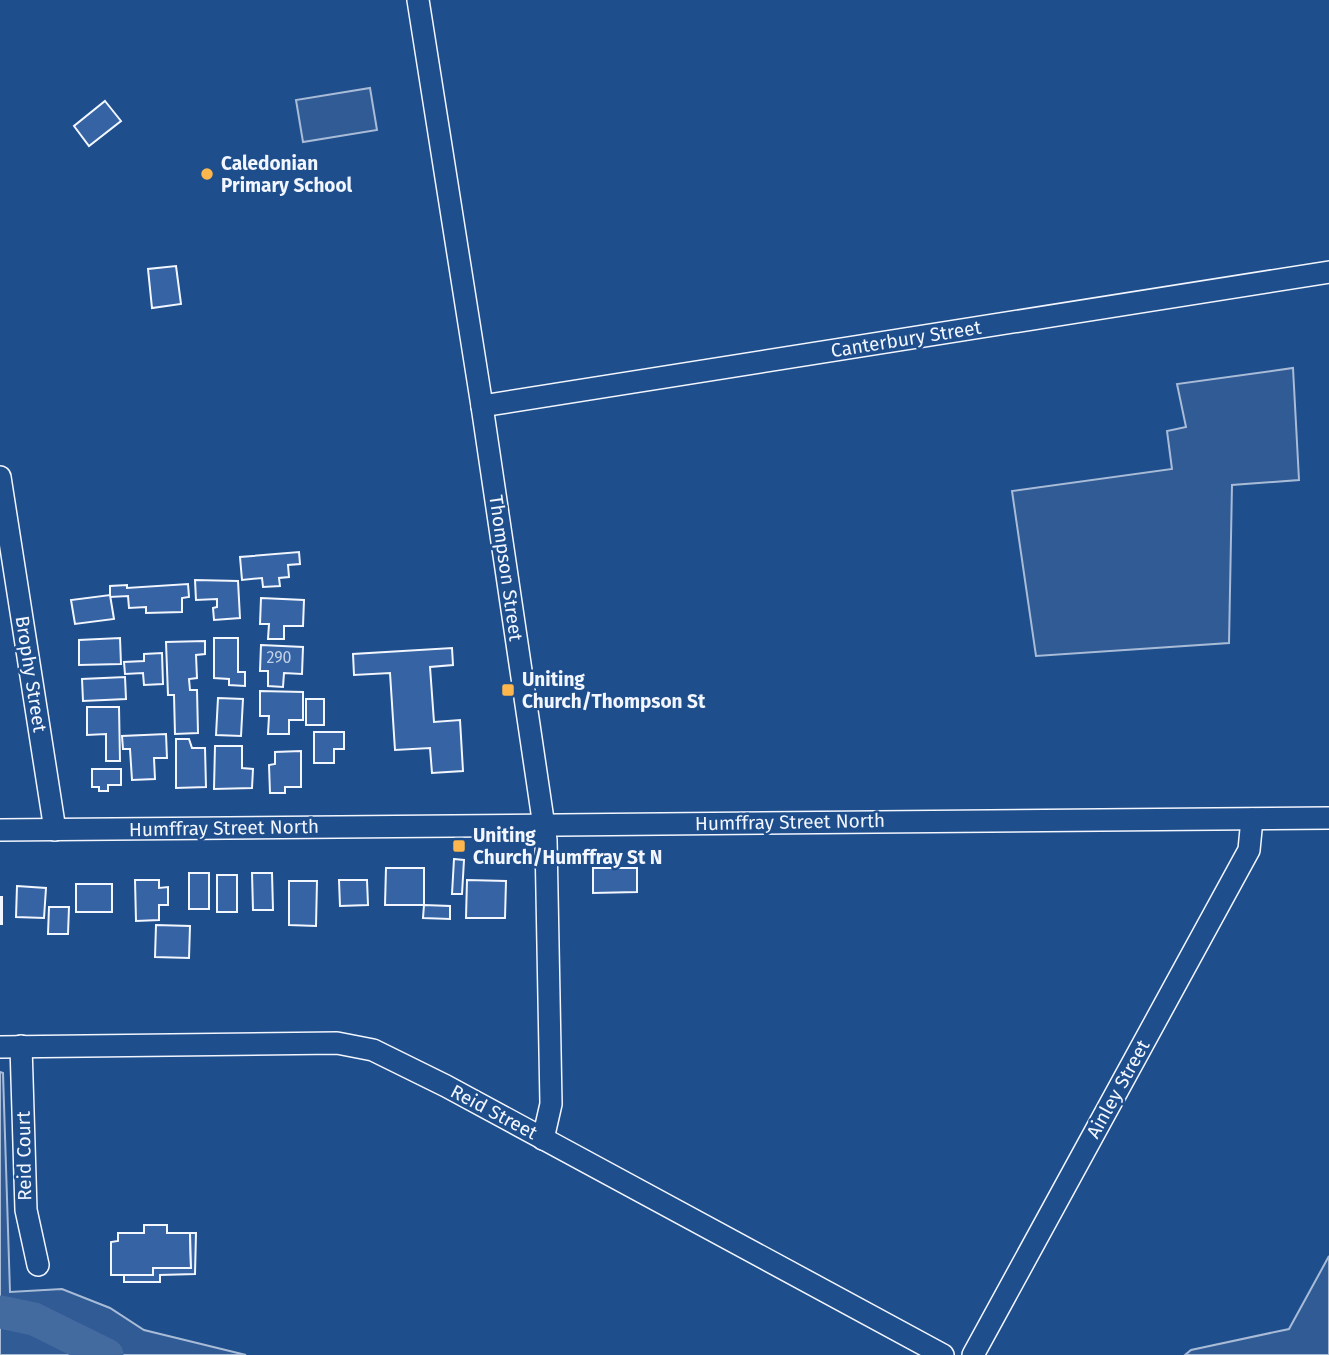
<svg xmlns="http://www.w3.org/2000/svg" width="1329" height="1355" viewBox="0 0 1329 1355" font-family="'Fira Sans',sans-serif">
	<style>
		.green { fill: #305b95; stroke: #a8bbd7; stroke-width: 2 }
		.lines { fill: none; stroke-linecap: round; stroke-linejoin: round }
		.river { stroke: #446ba0; stroke-width: 33 }
		.building { fill: #3563a3; stroke: #f2f6ff; stroke-width: 2 }
		.minor-casing { stroke: #f2f6ff; stroke-width: 24 }
		.minor { stroke: #1f4e8c; stroke-width: 21 }
		.poi-dot { fill: #ffb74d; stroke: #1f4e8c; stroke-width: 2.5 }
		.labels { text-anchor: middle; dominant-baseline: central; stroke-width: 5; stroke-linejoin: round; paint-order: stroke }
		.number-label { font-size: 16px; fill: #c3d1e8 }
		.poi-label { font-size: 19px; font-weight: bold; fill: #f2f6ff; stroke: #1f4e8c; text-anchor: start }
		.street-label { font-size: 19px; fill: #f2f6ff; stroke: #1f4e8c }
	</style>
	<rect width="100%" height="100%" fill="#1f4e8c"/>
	<!-- green -->
	<g class="green">
		<polygon points="370,88 377,130 303,142 296,100"/>
		<polygon points="1293,368 1299,480 1232,485 1229,643 1036,656 1012,491 1172,469 1167,431 1186,427 1177,384"/>
		<polygon points="0,1072 3,1073 10,1292 62,1289 110,1308 144,1330 246,1355 0,1355"/>
		<polygon points="1329,1256 1329,1355 1185,1355 1191,1350 1289,1329"/>
	</g>
	<g class="lines">
		<!-- river -->
		<polyline class="river" points="0,1312 34,1319 107,1355"/>
	</g>
	<!-- building -->
	<g class="building">
		<polygon points="105,101 121,121 89,146 74,126"/>
		<polygon points="176,266 181,304 152,308 148,269"/>
		<polygon points="299,552 300,564 288,565 289,577 279,578 280,586 263,587 262,578 242,580 240,557"/>
		<polygon points="195,580 238,581 240,618 214,620 213,608 217,607 217,599 196,600"/>
		<polygon points="188,584 189,597 182,598 182,612 146,613 146,607 129,608 128,596 110,597 110,586 127,585 127,588"/>
		<polygon points="110,595 114,619 75,624 71,600"/>
		<polygon points="261,598 304,600 303,626 284,626 284,639 268,639 269,624 260,624"/>
		<polygon points="120,638 121,664 79,665 79,640"/>
		<polygon points="214,638 238,638 238,672 245,672 245,686 229,685 229,679 214,678"/>
		<polygon points="205,641 205,654 196,655 197,678 189,679 190,690 197,690 198,733 175,734 174,695 168,695 166,642"/>
		<polygon points="261,645 303,647 302,674 284,673 283,687 268,686 268,671 260,671"/>
		<polygon points="452,648 453,665 430,667 434,722 460,720 463,771 432,773 430,748 395,750 390,673 354,675 353,654"/>
		<polygon points="162,653 163,684 144,685 143,673 125,674 124,662 144,661 144,654"/>
		<polygon points="125,677 126,699 83,701 82,679"/>
		<polygon points="260,691 303,692 303,720 289,720 289,734 268,734 269,716 260,716"/>
		<polygon points="218,698 243,699 241,736 216,735"/>
		<rect x="306" y="699" width="18" height="26"/>
		<polygon points="87,707 119,707 120,761 106,761 106,734 87,735"/>
		<polygon points="314,732 344,732 344,749 334,749 334,763 314,763"/>
		<polygon points="166,734 167,758 154,758 155,779 132,780 130,749 123,749 122,736"/>
		<polygon points="176,739 189,739 192,748 205,748 206,787 176,788"/>
		<polygon points="215,746 242,746 242,768 253,769 252,788 214,789"/>
		<polygon points="301,751 301,787 285,787 285,793 270,793 269,765 275,764 275,752"/>
		<polygon points="92,769 121,769 121,785 108,785 108,791 99,791 99,787 92,787"/>
		<polygon points="454,859 464,860 462,894 452,894"/>
		<polygon points="386,868 424,868 424,905 385,905"/>
		<polygon points="593,868 637,868 637,892 593,893"/>
		<rect x="189" y="873" width="20" height="36"/>
		<polygon points="252,873 272,873 273,910 253,910"/>
		<rect x="217" y="875" width="20" height="37"/>
		<polygon points="135,880 159,880 159,888 168,887 168,905 159,905 159,920 136,921"/>
		<polygon points="339,880 367,880 368,905 340,906"/>
		<polygon points="467,880 506,881 505,918 466,918"/>
		<polygon points="289,881 317,881 316,926 289,925"/>
		<rect x="76" y="884" width="36" height="28"/>
		<polygon points="17,886 46,888 44,918 16,917"/>
		<rect x="0" y="897" width="2" height="27"/>
		<polygon points="424,905 450,906 450,919 423,918"/>
		<polygon points="49,907 69,907 68,934 48,934"/>
		<polygon points="156,925 190,926 189,958 155,957"/>
		<polygon points="144,1225 167,1225 167,1233 190,1233 191,1268 153,1268 153,1275 111,1275 111,1242 118,1241 118,1233 144,1233"/>
		<polygon points="190,1233 196,1233 195,1274 160,1275 160,1282 124,1282 124,1275 153,1275 153,1268 191,1268"/>
	</g>
	<g class="lines">
		<defs>
			<g id="minor">
				<polyline points="418,0 482,406 546,840 551,1104 543,1139"/>
				<polyline points="482,406 1329,272"/>
				<polyline points="0,477 55,830"/>
				<polyline points="0,830 1329,818"/>
				<polyline points="21,1046 26,1210 38,1265"/>
				<polyline points="0,1047 337,1043 373,1050 446,1086 943,1355"/>
				<polyline points="973,1355 1249,850 1252,819"/>
			</g>
		</defs>
		<!-- minor casing -->
		<use href="#minor" class="minor-casing"/>
		<!-- minor -->
		<use href="#minor" class="minor"/>
	</g>
	<!-- markers -->
	<g class="poi-dot">
		<circle cx="207" cy="174" r="7"/>
		<rect x="501" y="683" width="14" height="14" rx="3.5"/>
		<rect x="452" y="839" width="14" height="14" rx="3.5"/>
	</g>
	<g class="labels">
		<!-- number labels -->
		<g class="number-label">
			<text x="279" y="657">290</text>
		</g>
		<!-- poi labels -->
		<g class="poi-label">
			<text x="221" y="163">Caledonian<tspan x="221" dy="22">Primary School</tspan></text>
			<text x="522" y="679">Uniting<tspan x="522" dy="22">Church/Thompson St</tspan></text>
			<text x="473" y="835">Uniting<tspan x="473" dy="22">Church/Humffray St N</tspan></text>
		</g>
		<!-- street labels -->
		<g class="street-label">
			<text transform="translate(906 339) rotate(-9)">Canterbury Street</text>
			<text transform="translate(506 568) rotate(82)">Thompson Street</text>
			<text transform="translate(31 674) rotate(81)">Brophy Street</text>
			<text transform="translate(790 822) rotate(-1)">Humffray Street North</text>
			<text transform="translate(224 828) rotate(-1)">Humffray Street North</text>
			<text transform="translate(1118 1089) rotate(-61)">Ainley Street</text>
			<text transform="translate(494 1112) rotate(28)">Reid Street</text>
			<text transform="translate(24 1156) rotate(-91)">Reid Court</text>
		</g>
	</g>
</svg>
